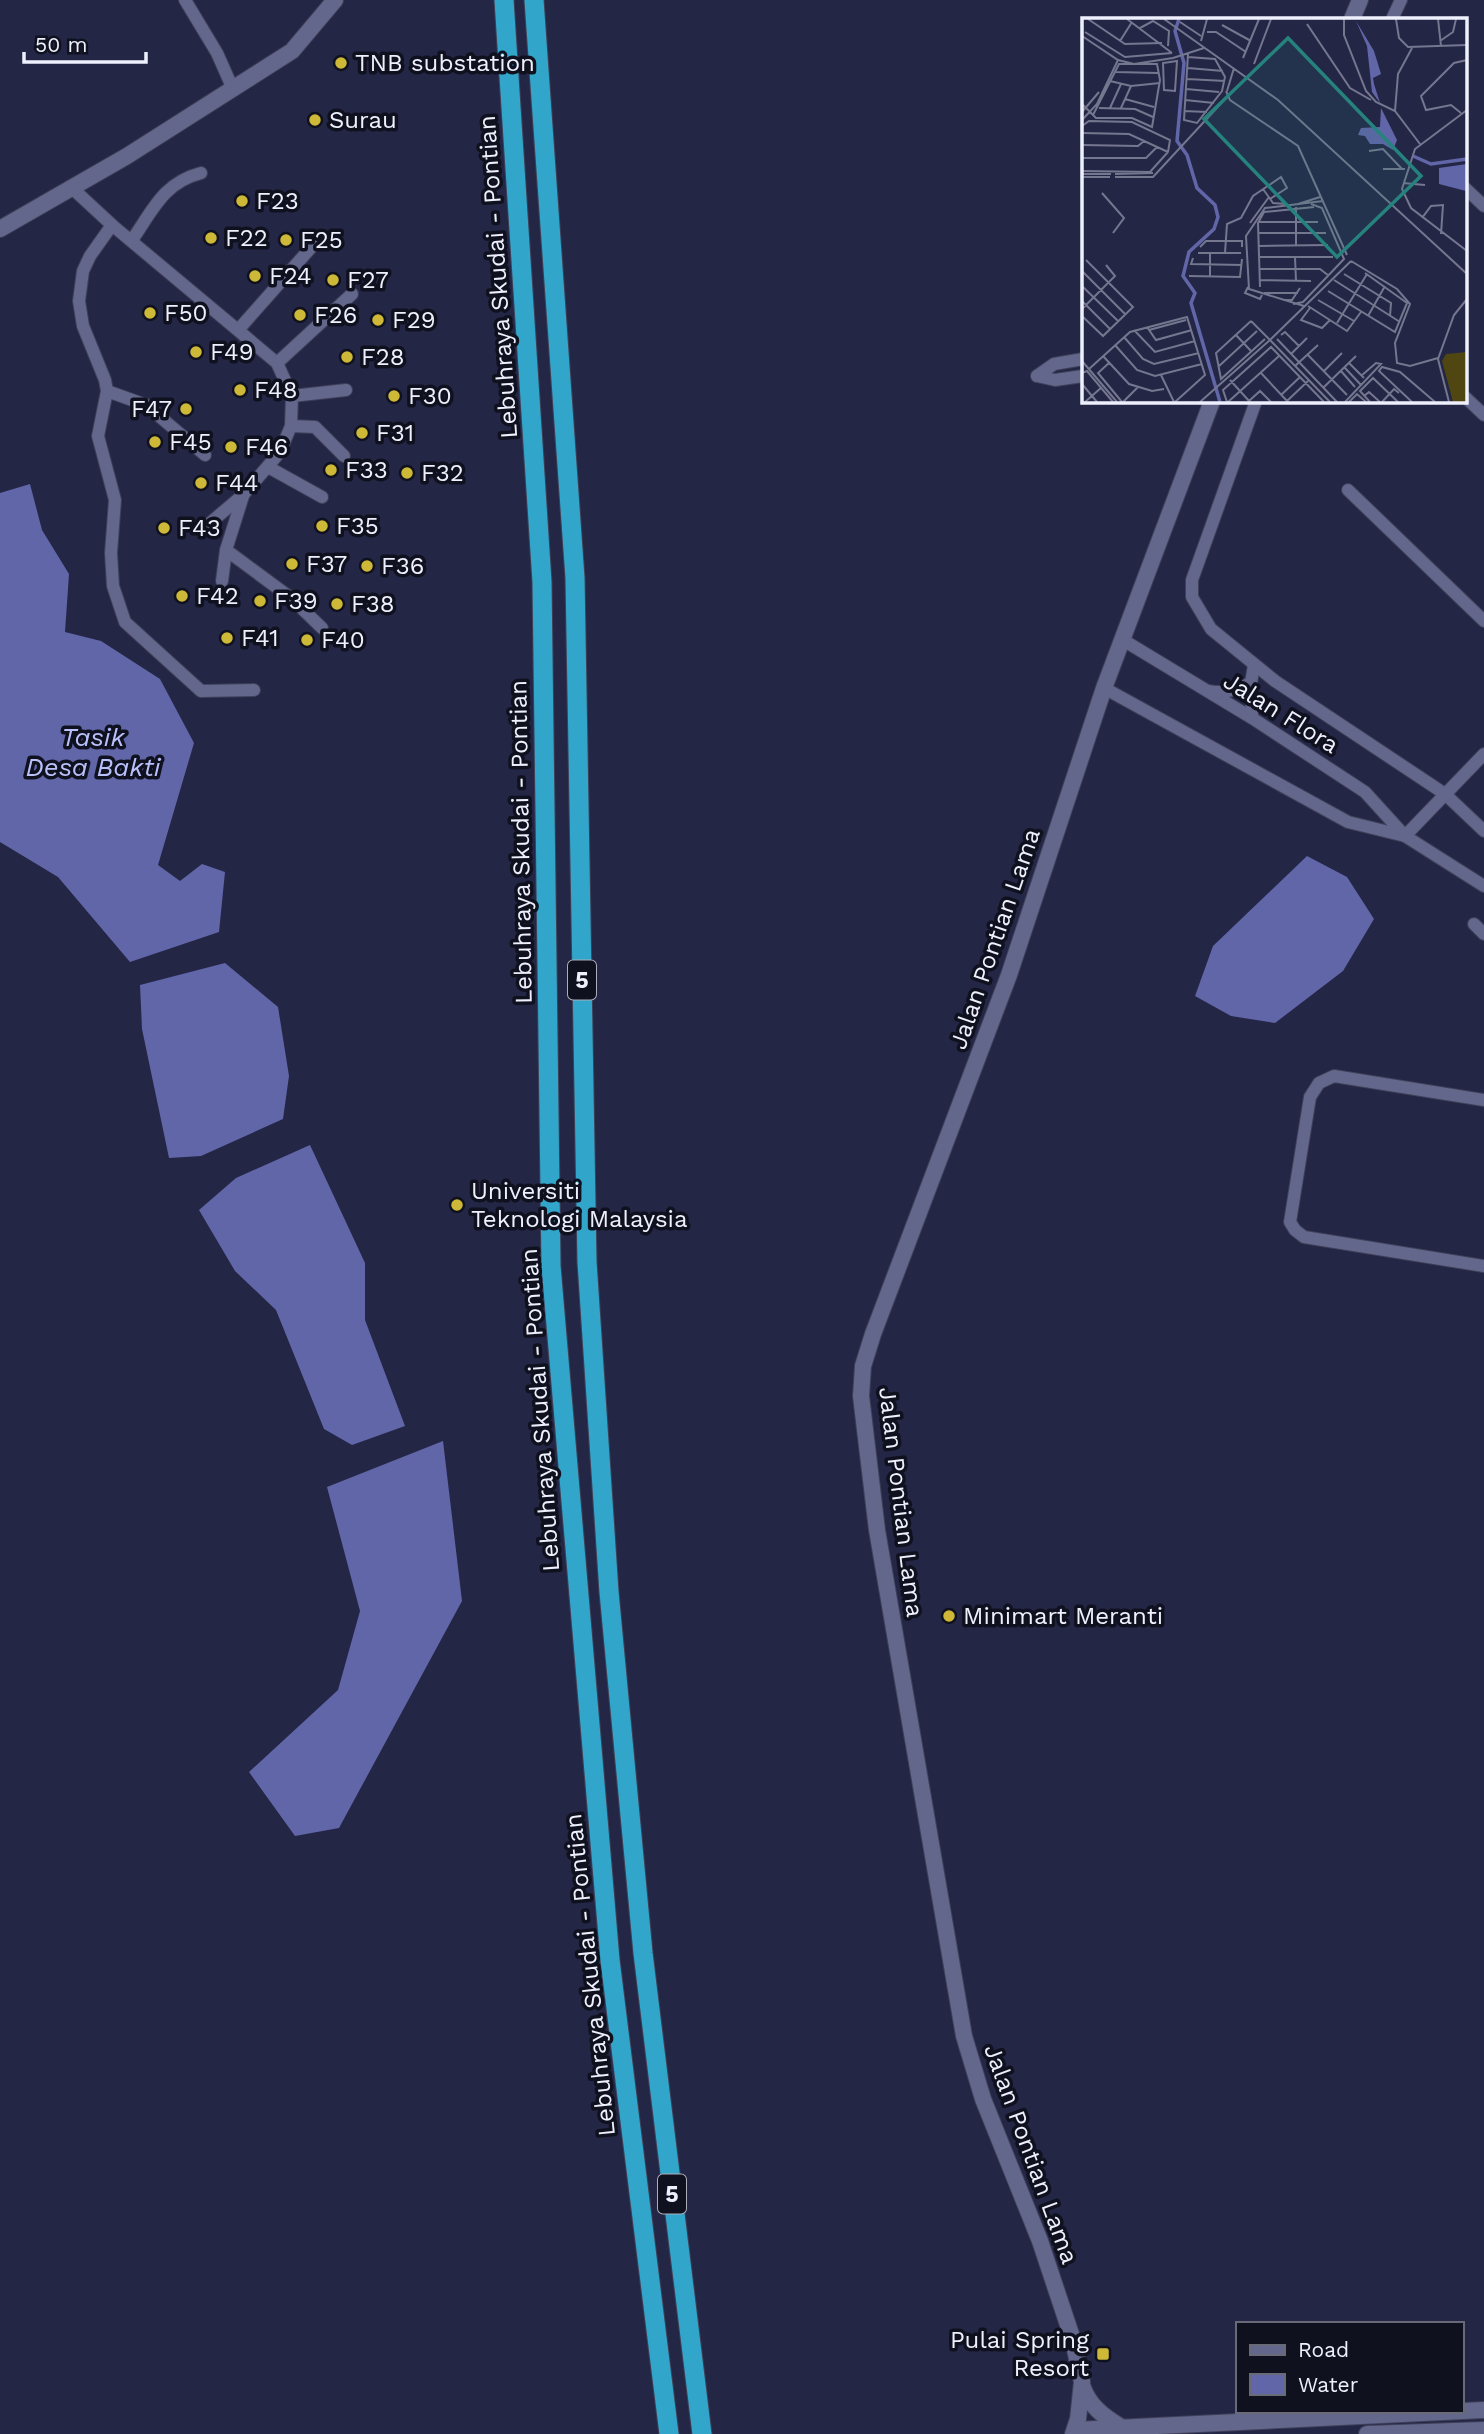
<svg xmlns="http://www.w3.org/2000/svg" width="1484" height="2434" viewBox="0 0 1484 2434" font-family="'Work Sans',sans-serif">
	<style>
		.water { fill: #6166a8 }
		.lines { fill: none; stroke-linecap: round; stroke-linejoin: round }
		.minor-casing { stroke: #3f4059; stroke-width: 14 }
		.tertiary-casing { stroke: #3f4059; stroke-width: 18 }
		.trunk-casing { stroke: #3f4059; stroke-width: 21 }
		.minor { stroke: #63678b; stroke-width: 12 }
		.tertiary { stroke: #63678b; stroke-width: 16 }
		.trunk { stroke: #32a6ca; stroke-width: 19 }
		.poi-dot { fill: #ceb837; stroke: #10111f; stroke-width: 2.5 }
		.labels { text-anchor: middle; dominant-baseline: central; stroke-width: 7; stroke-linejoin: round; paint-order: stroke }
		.shield { fill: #10111f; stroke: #abadba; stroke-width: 2 }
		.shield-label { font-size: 23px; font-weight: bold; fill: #eef0fd }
		.poi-label { font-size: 24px; fill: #eef0fd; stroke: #10111f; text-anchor: start }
		.street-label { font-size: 24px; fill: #eef0fd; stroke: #10111f }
		.water-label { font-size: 26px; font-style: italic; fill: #bac1fa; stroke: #10111f }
		.inset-river { fill: none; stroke: #6166a8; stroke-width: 3.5 }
		.inset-road { fill: none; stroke: #75778f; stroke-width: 2 }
		.view { fill: #25827c; fill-opacity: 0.15; stroke: #25827c; stroke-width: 3.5 }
		.inset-edge { fill: none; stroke: #eef0fd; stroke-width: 3.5 }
	</style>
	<rect width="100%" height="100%" fill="#242646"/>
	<!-- water -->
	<g class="water">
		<polygon points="30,484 42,530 69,574 65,632 101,641 160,679 194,743 158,865 180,881 202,864 225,872 219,932 130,962 58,877 0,842 0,493"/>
		<polygon points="1307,856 1347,877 1374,919 1343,971 1275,1023 1231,1016 1195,996 1213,946"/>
		<polygon points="225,963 278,1007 289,1076 283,1119 201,1156 169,1158 142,1029 140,985"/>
		<polygon points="310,1145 365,1263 365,1320 405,1426 352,1445 324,1429 276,1310 235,1271 199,1210 236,1178"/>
		<polygon points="443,1441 462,1601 339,1828 295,1836 249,1772 338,1690 360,1611 327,1487"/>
	</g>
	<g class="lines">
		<defs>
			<g id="minor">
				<polyline points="185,0 217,53 233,89"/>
				<polyline points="1392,19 1401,0"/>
				<polyline points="72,188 112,225 277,363 292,396 291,426 280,452 243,495 210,523"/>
				<polyline points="1465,188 1484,206"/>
				<polyline points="112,225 90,256 83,271 79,301 83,326 105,380 107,391 98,436 115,500 111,553 113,586 125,622 201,691 254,690"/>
				<path d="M132,240C153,210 163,183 201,173"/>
				<polyline points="239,329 315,243"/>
				<polyline points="277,363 352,294"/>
				<polyline points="1037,376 1054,364 1083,359"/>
				<polyline points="1037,376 1055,380 1083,376"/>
				<polyline points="107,391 146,405 205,455"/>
				<polyline points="292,396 346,390"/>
				<polyline points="1465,397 1484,415"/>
				<polyline points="1256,401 1192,580 1192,597 1211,629 1275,681 1445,794 1484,831"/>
				<polyline points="291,426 315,427 344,456"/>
				<polyline points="268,467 322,497"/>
				<polyline points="1348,490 1484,621"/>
				<polyline points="226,550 291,598 322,628"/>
				<polyline points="222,581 226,550 243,496"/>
				<polyline points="1123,640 1252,718 1365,792 1405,836 1484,886"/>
				<polyline points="1104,688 1348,822 1405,836"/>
				<path d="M1208,691C1224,694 1236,690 1251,683"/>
				<polyline points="1252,718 1251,683 1254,665"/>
				<polyline points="1405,836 1484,754"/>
				<polyline points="1474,924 1484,934"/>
				<polyline points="1484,1100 1334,1076 1319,1083 1310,1097 1290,1222 1295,1230 1304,1237 1484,1266"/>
			</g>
			<g id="tertiary">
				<polyline points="1352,19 1360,0"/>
				<polyline points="0,229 127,156 292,51 335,0"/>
				<path d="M1082,2385C1089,2406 1103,2416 1121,2427"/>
				<polyline points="1075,2430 1484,2410"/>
				<polyline points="1073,2434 1078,2419 1082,2382 1073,2340 1040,2241 983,2099 964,2036 877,1530 861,1396 863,1366 873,1334 1009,975 1104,688 1212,401"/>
				<polyline points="1367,2434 1484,2430"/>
			</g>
			<g id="trunk">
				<polyline points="504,0 542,582 551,1266 610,1960 669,2434"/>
				<polyline points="534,0 575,578 587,1262 609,1592 643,1953 702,2434"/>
			</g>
		</defs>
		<!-- minor casing -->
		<use href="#minor" class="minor-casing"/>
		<!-- tertiary casing -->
		<use href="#tertiary" class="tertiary-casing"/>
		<!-- trunk casing -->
		<use href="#trunk" class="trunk-casing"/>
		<!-- minor -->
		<use href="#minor" class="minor"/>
		<!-- tertiary -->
		<use href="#tertiary" class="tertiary"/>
		<!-- trunk -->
		<use href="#trunk" class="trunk"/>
	</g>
	<!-- markers -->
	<g class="poi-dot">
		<circle cx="341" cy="63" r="7"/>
		<circle cx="315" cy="120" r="7"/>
		<circle cx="242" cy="201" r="7"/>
		<circle cx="211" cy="238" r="7"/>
		<circle cx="286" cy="240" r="7"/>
		<circle cx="255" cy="276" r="7"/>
		<circle cx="333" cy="280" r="7"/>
		<circle cx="150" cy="313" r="7"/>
		<circle cx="300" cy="315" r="7"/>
		<circle cx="378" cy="320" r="7"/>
		<circle cx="196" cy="352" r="7"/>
		<circle cx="347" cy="357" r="7"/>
		<circle cx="240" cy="390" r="7"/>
		<circle cx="394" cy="396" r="7"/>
		<circle cx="186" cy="409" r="7"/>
		<circle cx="362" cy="433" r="7"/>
		<circle cx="155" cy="442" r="7"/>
		<circle cx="231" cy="447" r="7"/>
		<circle cx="331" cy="470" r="7"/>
		<circle cx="407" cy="473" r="7"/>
		<circle cx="201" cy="483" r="7"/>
		<circle cx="322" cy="526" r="7"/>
		<circle cx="164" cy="528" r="7"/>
		<circle cx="292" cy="564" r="7"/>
		<circle cx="367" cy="566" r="7"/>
		<circle cx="182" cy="596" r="7"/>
		<circle cx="260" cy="601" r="7"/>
		<circle cx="337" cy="604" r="7"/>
		<circle cx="227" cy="638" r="7"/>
		<circle cx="307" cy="640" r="7"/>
		<circle cx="457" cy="1205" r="7"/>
		<circle cx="949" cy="1616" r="7"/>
		<rect x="1096" y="2347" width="14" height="14" rx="3.5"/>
	</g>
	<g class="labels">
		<!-- shield labels -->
		<g class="shield">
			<rect x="568" y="960.5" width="28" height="39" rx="5"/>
			<rect x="658" y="2174.5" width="28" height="39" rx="5"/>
		</g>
		<g class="shield-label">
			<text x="582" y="980">5</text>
			<text x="672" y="2194">5</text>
		</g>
		<!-- poi labels -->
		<g class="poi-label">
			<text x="355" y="63">TNB substation</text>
			<text x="329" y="120">Surau</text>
			<text x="256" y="201">F23</text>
			<text x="225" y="238">F22</text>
			<text x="300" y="240">F25</text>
			<text x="269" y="276">F24</text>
			<text x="347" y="280">F27</text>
			<text x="164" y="313">F50</text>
			<text x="314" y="315">F26</text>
			<text x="392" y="320">F29</text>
			<text x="210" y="352">F49</text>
			<text x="361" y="357">F28</text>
			<text x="254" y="390">F48</text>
			<text x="408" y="396">F30</text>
			<text x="172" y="409" text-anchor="end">F47</text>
			<text x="376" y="433">F31</text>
			<text x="169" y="442">F45</text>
			<text x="245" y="447">F46</text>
			<text x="345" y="470">F33</text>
			<text x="421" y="473">F32</text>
			<text x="215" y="483">F44</text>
			<text x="336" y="526">F35</text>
			<text x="178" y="528">F43</text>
			<text x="306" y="564">F37</text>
			<text x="381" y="566">F36</text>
			<text x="196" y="596">F42</text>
			<text x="274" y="601">F39</text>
			<text x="351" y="604">F38</text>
			<text x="241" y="638">F41</text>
			<text x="321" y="640">F40</text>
			<text x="471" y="1191">Universiti<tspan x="471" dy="28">Teknologi Malaysia</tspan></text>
			<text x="963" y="1616">Minimart Meranti</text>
			<text x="1089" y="2340" text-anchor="end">Pulai Spring<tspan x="1089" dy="28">Resort</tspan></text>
		</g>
		<!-- street labels -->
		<g class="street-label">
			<text transform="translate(498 277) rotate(-94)">Lebuhraya Skudai - Pontian</text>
			<text transform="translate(1281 713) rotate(32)">Jalan Flora</text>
			<text transform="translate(521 842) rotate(-91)">Lebuhraya Skudai - Pontian</text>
			<text transform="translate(995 939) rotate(-71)">Jalan Pontian Lama</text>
			<text transform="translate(540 1410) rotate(-94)">Lebuhraya Skudai - Pontian</text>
			<text transform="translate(901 1502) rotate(83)">Jalan Pontian Lama</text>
			<text transform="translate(590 1975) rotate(-96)">Lebuhraya Skudai - Pontian</text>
			<text transform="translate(1031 2154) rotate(70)">Jalan Pontian Lama</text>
		</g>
		<!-- water labels -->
		<g class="water-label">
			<text x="93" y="737">Tasik<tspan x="93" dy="30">Desa Bakti</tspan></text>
		</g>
	</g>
	<!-- overview -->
	<g transform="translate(1082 18)">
		<rect width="385" height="385" fill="#242646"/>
		<path d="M385,334V384H371L360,343L364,336Z" fill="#4f4612"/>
		<path d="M274,3L292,33L299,56L291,60L292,66L298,85L290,74L285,28ZM299,90L315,122L311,132L301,126H288L283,118L276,117L279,110L298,109ZM385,146L384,173L357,166V150Z" fill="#6166a8"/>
		<path class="inset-river" d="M97,1L93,13L102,45L95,123L105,137L115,170L133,187L136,199L132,211L107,234L101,258L113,275L109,285L138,384M331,138L349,146L385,141"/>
		<path class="inset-road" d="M6,1L43,26L80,25M45,1L90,35M82,1L196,82L385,256M262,1V17L284,73L294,84L313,93L338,126M314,1L317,20L326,29L385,27M356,1L359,28M98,4L119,18M225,6L268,70L289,82M140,7L169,23M58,10L71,3L87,13L86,28M3,14L43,39L90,35M125,14H134L164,34M0,18L36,42L52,46L91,40L122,30M38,23L50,4M119,23L125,1M358,23L371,14L374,1M106,36L102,102L115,105L140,73L143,59L133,41L106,39M161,40L177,1M95,43L93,73L82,72L81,45ZM172,46L189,1M106,50L141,53M34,54L76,55M105,61L143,63M28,63L49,68L78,65M104,71L137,74M144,73L148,82L216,128L265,237M145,73L152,50M43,81L72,89M103,82L132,85M0,86L14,100H50L70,109L78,62L75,46H37L11,97M17,90L53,91L71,99M28,90L39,66M39,90L49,68M385,92L333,131L320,171L329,190L385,233M102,93L125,94M313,93L316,56L330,30M0,94L17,74M379,95L369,87L344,92L339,78L372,45L385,42M0,102L15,86L36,42M0,108L7,103L50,104L88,122L86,134M0,115L47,116L86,134M0,127L56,128L62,123M287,133L301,131L320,151M0,140H64L75,129M301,151H323M0,153L68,154L86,134M0,156H29M33,156L71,155M0,159H28M33,159H71L145,79M321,165L343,167M181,171L191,185L205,186M20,175L42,200L31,215M216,186L238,179M214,189V227M340,200L349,188L361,187L359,216M176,204H236M168,205L187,179M176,215H244M177,228L246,227M118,229L124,223H160V229M116,235H159M143,235L145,206L159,200L171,178L199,159L205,170L188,181M178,239H251M213,239L214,263M111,240L109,246L160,247M269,243L315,271L328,286L313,325L315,345L328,348L356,340M178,251H238L247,258M0,253L43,296M262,256L309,285L308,298M107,258L158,259L160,241M128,258V236M178,262L229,263M252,262L318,304M0,268L36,303M166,269L163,275L178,281L180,277M178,269L176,205L182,194L232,189M246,273L313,314L325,285L283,255M182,275H216M201,282H210L218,270M236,282L272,303M0,283L28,311M211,286L221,284L262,241L240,190L229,186M222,288L167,271L164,218L183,190L241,183M226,288L265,313L279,294M228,290L219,302L240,310L248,302M0,291L33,258L24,247M0,298L21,318L51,289L4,242M286,298L303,268M169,303L134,335L139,361L183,321M255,305L285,256M65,309L74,322L110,312M52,312L73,334L113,323M67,312L104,302M154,317L169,333M199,317L203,314L217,328M42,319L61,341L72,346L117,335M195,321L255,384M33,327L55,352L73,358L120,346M209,336L225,320M225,336L265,377M21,338L47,366L70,373L82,371M0,343L35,384M28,344L16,355L40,384M267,345L282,360M213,348L236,327M136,349L175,313M263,350L279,367M7,351L48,314L105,299L123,357L93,384M242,353L260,335M259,353L273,369M0,355L5,353L31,384M179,355L206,384M79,357L92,384M148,362L168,384M0,366L15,384M242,369L274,338M199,377L218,359M282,378L287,374L298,384M167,383L178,373L189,384M205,383L226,363M3,384L20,369M41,384L56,369M118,384L188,322L169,303M145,384L141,372L189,329L242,384M146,384L197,338M248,384L188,322L269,243M263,384L299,346L294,345L279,358M267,384L275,376L284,384M288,384L278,373L291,360L316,384M300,384L312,371L317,375M330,384L297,353L300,349L318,354L353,384M367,384L356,341L372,297L385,281"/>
		<path class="view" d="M206,20L339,158L255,239L122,101Z"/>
		<rect width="385" height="385" class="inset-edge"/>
	</g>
	<!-- legend -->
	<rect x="1236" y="2322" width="228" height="91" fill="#10111f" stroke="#696a78" stroke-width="2"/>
	<rect x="1250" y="2345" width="35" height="10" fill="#63678b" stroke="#696a78" stroke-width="2"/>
	<text x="1298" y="2357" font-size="21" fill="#eef0fd">Road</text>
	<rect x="1250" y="2374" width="35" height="21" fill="#6166a8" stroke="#696a78" stroke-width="2"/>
	<text x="1298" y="2392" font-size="21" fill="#eef0fd">Water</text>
	<!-- scale -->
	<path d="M24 52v10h122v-10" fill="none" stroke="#eef0fd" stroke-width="3.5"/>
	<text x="35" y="52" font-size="21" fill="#eef0fd" stroke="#10111f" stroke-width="5" paint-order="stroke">50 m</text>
</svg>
